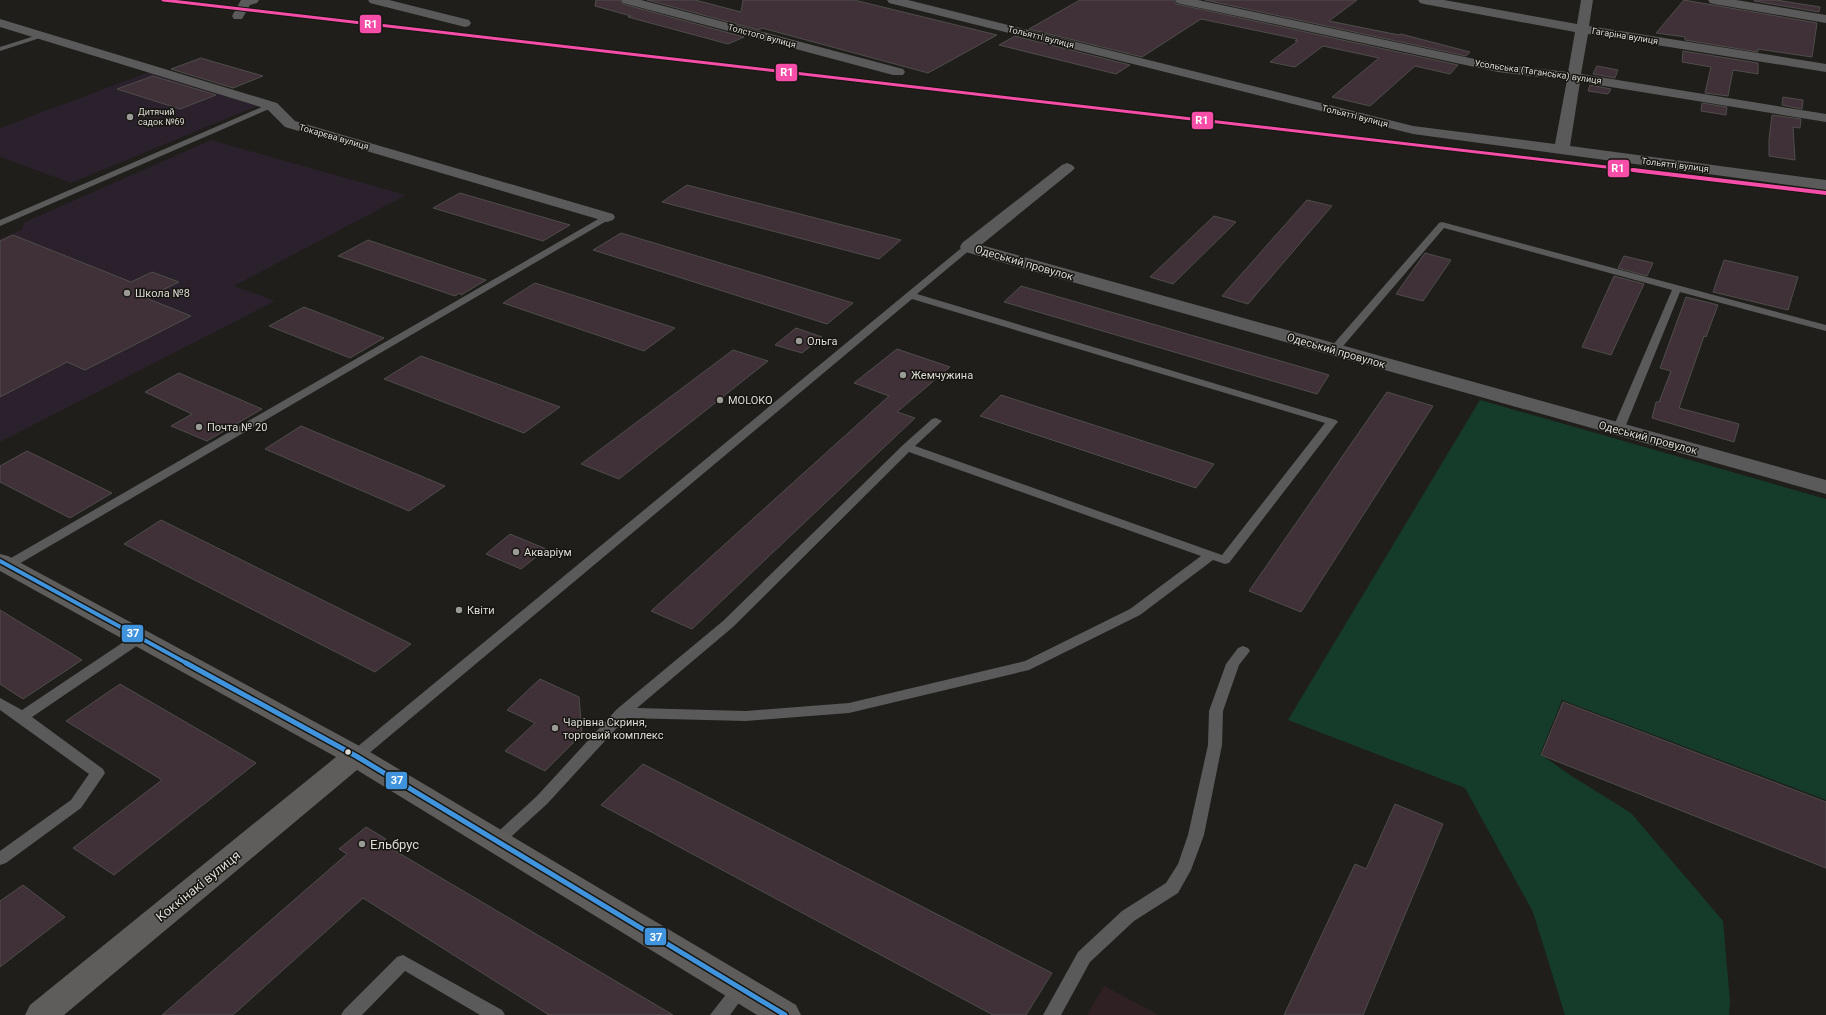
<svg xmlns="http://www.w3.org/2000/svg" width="1826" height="1015" viewBox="0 0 1826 1015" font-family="Roboto,sans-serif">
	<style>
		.commercial { fill: #2f2024 }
		.education { fill: #2a212c }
		.green { fill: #153c2b }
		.building { fill: #3f3137; stroke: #4f4d4c }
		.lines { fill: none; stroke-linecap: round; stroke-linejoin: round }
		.lane { fill: #5b5a5a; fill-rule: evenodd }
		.street { fill: #5b5a5a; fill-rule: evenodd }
		.secondary { fill: #5e5d5b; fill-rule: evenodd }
		.bus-1-far1-casing { stroke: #171510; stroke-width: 7 }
		.bus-1-casing { stroke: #171510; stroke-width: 8 }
		.bus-1-far1 { stroke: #4094de; stroke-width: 4 }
		.bus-1 { stroke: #4094de; stroke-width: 5 }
		.rail-1-far1-casing { stroke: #171510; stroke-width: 5 }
		.rail-1-casing { stroke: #171510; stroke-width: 6 }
		.rail-1-far1 { stroke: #f54da8; stroke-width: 3 }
		.rail-1 { stroke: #f54da8; stroke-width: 4 }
		.poi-dot { fill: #9a9a96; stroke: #171510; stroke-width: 1.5 }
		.bus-dot { fill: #dddcd8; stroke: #171510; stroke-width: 1.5 }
		.labels { text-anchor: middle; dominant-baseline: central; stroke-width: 3; stroke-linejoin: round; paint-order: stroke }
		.far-street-label { font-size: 9px; fill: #dddcd8; stroke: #171510 }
		.far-poi-label { font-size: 9px; fill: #dddcd8; stroke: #171510; text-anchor: start }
		.street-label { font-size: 11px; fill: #dddcd8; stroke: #171510 }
		.poi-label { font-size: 11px; fill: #dddcd8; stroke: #171510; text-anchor: start }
		.near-poi-label { font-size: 13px; fill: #dddcd8; stroke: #171510; text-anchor: start }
		.near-street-label { font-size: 13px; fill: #dddcd8; stroke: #171510 }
		.line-badge { stroke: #171510; stroke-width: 1.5 }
		.badge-label { font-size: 11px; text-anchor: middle; font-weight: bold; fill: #fff }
	</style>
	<rect width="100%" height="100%" fill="#1f1e1a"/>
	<!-- commercial -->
	<polygon class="commercial" points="1104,986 1159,1015 1087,1015"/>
	<!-- education -->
	<g class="education">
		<polygon points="149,72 257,106 71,183 0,157 0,128"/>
		<polygon points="211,140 406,195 234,286 275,301 0,442 0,239 21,230 25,222"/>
	</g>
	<!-- green -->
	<polygon class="green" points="1480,400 1826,499 1826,800 1562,700 1540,754 1570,775 1631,813 1723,921 1730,1001 1729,1015 1565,1015 1533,912 1465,788 1288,720"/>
	<!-- building -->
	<g class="building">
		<polygon points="596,0 620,0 623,4 744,37 728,44 628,17 631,16 595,6"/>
		<polygon points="647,0 695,0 741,12 743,0 854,0 997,35 928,73 762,28 759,30"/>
		<polygon points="1080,0 1174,0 1176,4 1181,5 1458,65 1450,74 1415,66 1370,106 1332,97 1379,58 1323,46 1295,67 1270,62 1298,41 1295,41 1297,39 1201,19 1142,57 1029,29"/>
		<polygon points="1205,0 1357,0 1329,21 1399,35 1401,34 1470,52 1466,56"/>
		<polygon points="1684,0 1817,23 1812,57 1758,49 1758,52 1685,40 1685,37 1656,33"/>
		<polygon points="1754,0 1776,0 1820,7 1819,12 1754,1"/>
		<polygon points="1015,36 1130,65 1116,74 999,45"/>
		<polygon points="1683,51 1758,63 1758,74 1733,70 1728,96 1705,93 1711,67 1682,62"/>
		<polygon points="201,58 211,61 263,76 233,88 171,69"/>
		<polygon points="1597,66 1618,70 1615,78 1593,74"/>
		<polygon points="153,76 216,95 180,109 117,89"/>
		<polygon points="1590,85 1611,89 1608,94 1588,91"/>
		<polygon points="1783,97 1803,100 1802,109 1782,105"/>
		<polygon points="1702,103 1727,107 1726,115 1701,111"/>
		<polygon points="1772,115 1801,119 1800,128 1793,127 1795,160 1769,156 1769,139"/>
		<polygon points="687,185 901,240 879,259 662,202"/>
		<polygon points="460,193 570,225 543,241 433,208"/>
		<polygon points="1307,200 1332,206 1248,304 1222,296"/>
		<polygon points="1214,216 1236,222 1173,284 1150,277"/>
		<polygon points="621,233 853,303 827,324 593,250"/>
		<polygon points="13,235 131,282 152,272 179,282 146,298 191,316 85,370 67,362 0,397 0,241"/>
		<polygon points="368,240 459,271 486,280 461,295 460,293 455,296 338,256"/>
		<polygon points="1425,253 1451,260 1423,301 1396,294"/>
		<polygon points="1624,256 1653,263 1647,276 1618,268"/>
		<polygon points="1724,260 1798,277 1788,310 1713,292"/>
		<polygon points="1614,276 1644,284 1611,355 1582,347"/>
		<polygon points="535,283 675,328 644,351 503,303"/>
		<polygon points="1021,286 1329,375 1317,394 1004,302"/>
		<polygon points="1686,297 1718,305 1706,337 1704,336 1679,408 1739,424 1734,442 1652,418 1656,402 1659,402 1671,371 1660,368"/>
		<polygon points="304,307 384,338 350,358 269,326"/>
		<polygon points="796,328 822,337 802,353 775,345"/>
		<polygon points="897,349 950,367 897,412 915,418 692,629 651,611 889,396 854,383"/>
		<polygon points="733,350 768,361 619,479 581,464"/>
		<polygon points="421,356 560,407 524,433 384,379"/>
		<polygon points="179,373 262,409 207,441 171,426 192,414 145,392"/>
		<polygon points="1387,392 1433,406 1301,612 1249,591"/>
		<polygon points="1001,395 1214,464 1196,488 980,416"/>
		<polygon points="301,426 445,486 409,511 265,449"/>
		<polygon points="27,451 112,493 70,518 0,482 0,466"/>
		<polygon points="161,520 411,644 375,672 124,544"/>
		<polygon points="510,534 546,549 521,569 486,554"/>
		<polygon points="0,610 82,660 23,699 0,684"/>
		<polygon points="540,679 579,697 582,734 545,771 505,751 535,723 507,710"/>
		<polygon points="120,684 256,763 114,875 73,848 162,780 66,721"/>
		<polygon points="1563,702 1826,802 1826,868 1541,755"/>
		<polygon points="643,764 1052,973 1026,1015 993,1015 601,805"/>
		<polygon points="1395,804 1443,824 1363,1015 1284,1015 1355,864 1366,869"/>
		<polygon points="366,827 386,839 382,843 673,1015 549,1015 363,898 233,1015 162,1015 347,854 339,849"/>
		<polygon points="23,885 65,917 0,967 0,901"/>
	</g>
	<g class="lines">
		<!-- lane -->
		<g class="lane">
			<polygon points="41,34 43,35 43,37 0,51 0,47"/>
			<polygon points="269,104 272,104 276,106 0,226 0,220"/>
			<polygon points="607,214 611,217 610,219 12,568 4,568 2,565 4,562"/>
			<polygon points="1442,222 1826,325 1826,331 1680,292 1624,430 1622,432 1614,432 1612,430 1672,290 1444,228 1338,352 1330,352 1329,350 1330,348 1439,223"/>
			<path d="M968,244L973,247L971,249L917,294L1336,420L1338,422L1336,424L1229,563L1225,564L1213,560L1140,615L1029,670L849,713L746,721L626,718L547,804L501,846L496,848L491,846L488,842L491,838L537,796L617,709L723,621L903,445L932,419L936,418L942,421L915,446L1222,555L1325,423L912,299L361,760L356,761L351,760L349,756L351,752L965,245ZM909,452L1201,556L1130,609L1025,661L849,703L746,711L637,708L733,627Z"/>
			<polygon points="139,633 144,635 146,638 144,641 32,717 103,769 105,773 81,808 6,863 0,865 0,851 71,800 89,774 0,710 0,698 22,710 134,635"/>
			<polygon points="1243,646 1248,648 1250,651 1239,665 1223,711 1222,745 1204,835 1191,870 1178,893 1134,921 1090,962 1061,1015 1043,1015 1078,952 1122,911 1166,883 1178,864 1188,835 1208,745 1209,711 1226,664 1238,648"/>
			<polygon points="403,955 502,1010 505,1015 480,1015 405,971 362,1015 341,1015 344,1010 397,957"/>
			<polygon points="740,981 746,984 749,989 730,1015 710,1015 734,984"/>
		</g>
		<!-- street -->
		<g class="street">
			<polygon points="241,0 259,0 257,3 250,5 242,19 234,19 232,16"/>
			<polygon points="368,0 389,0 469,20 471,23 469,26 465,27 370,3"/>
			<polygon points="621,0 641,0 903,69 905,72 903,75 893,75 623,3"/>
			<polygon points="887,0 908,0 1413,126 1555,144 1567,80 1498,72 1181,4 1177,3 1175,0 1198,0 1498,64 1568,72 1575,32 1424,4 1420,3 1418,0 1444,0 1577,24 1581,0 1593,0 1589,26 1826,64 1826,72 1588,34 1581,74 1826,114 1826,122 1580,82 1570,146 1826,180 1826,190 1413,134 889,3"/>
			<polygon points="1708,0 1736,0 1826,15 1826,23 1714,4 1710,3"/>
			<polygon points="0,19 277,103 295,121 613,214 615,217 613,220 607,222 601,220 285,127 267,109 0,27"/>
			<polygon points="1067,163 1072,165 1075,168 1072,171 981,245 1826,480 1826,494 962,251 960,247 962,243 1062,165"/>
		</g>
		<!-- secondary -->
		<polygon class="secondary" points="0,554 8,556 365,749 796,1005 801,1015 757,1015 357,770 64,1015 25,1015 30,1005 336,757 0,571"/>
		<defs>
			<polyline id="bus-1-far1" points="0,561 188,664"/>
			<polyline id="bus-1" points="186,663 356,756 785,1015"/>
		</defs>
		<!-- bus-1-far1 casing -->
		<use href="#bus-1-far1" class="bus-1-far1-casing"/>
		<!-- bus-1 casing -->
		<use href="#bus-1" class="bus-1-casing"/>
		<!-- bus-1-far1 -->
		<use href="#bus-1-far1" class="bus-1-far1"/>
		<!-- bus-1 -->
		<use href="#bus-1" class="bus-1"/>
		<defs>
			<polyline id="rail-1-far1" points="163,0 1641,171"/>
			<polyline id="rail-1" points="1633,170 1826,193"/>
		</defs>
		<!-- rail-1-far1 casing -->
		<use href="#rail-1-far1" class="rail-1-far1-casing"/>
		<!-- rail-1 casing -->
		<use href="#rail-1" class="rail-1-casing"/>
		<!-- rail-1-far1 -->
		<use href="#rail-1-far1" class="rail-1-far1"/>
		<!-- rail-1 -->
		<use href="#rail-1" class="rail-1"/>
	</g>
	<!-- markers -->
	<g class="poi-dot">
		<circle cx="130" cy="117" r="4"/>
		<circle cx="127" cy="293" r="4"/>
		<circle cx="799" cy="341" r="4"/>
		<circle cx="903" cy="375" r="4"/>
		<circle cx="720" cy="400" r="4"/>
		<circle cx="199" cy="427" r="4"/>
		<circle cx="516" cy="552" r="4"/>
		<circle cx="459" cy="610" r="4"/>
		<circle cx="555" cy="728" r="4"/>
		<circle cx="362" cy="844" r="4"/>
	</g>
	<circle class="bus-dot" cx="348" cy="752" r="3.5"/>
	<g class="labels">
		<!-- far-street labels -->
		<g class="far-street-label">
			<text transform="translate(762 36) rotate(15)">Толстого вулиця</text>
			<text transform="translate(1625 36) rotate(9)">Гагаріна вулиця</text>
			<text transform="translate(1041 37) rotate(14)">Тольятті вулиця</text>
			<text transform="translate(1538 72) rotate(8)">Усольська (Таганська) вулиця</text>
			<text transform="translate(1355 116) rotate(14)">Тольятті вулиця</text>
			<text transform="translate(334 137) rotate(16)">Токарєва вулиця</text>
			<text transform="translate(1675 165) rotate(7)">Тольятті вулиця</text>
		</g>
		<!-- far-poi labels -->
		<g class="far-poi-label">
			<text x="138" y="112">Дитячий<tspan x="138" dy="10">садок №69</tspan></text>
		</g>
		<!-- street labels -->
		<g class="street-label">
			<text transform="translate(1024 263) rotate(16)">Одеський провулок</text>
			<text transform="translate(1336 351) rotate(16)">Одеський провулок</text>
			<text transform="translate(1648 438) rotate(15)">Одеський провулок</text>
		</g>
		<!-- poi labels -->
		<g class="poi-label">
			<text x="135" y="293">Школа №8</text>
			<text x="807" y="341">Ольга</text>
			<text x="911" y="375">Жемчужина</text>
			<text x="728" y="400">MOLOKO</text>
			<text x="207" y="427">Почта № 20</text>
			<text x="524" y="552">Акваріум</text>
			<text x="467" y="610">Квіти</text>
			<text x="563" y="722">Чарівна Скриня,<tspan x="563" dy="13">торговий комплекс</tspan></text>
		</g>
		<!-- near-poi labels -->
		<g class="near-poi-label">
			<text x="370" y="844">Ельбрус</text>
		</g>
		<!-- near-street labels -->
		<g class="near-street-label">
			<text transform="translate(198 886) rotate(-39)">Коккінакі вулиця</text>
		</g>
	</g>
	<g class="line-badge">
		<rect x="359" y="14" width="23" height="20" rx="4" fill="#f54da8"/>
		<rect x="775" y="63" width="23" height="19" rx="4" fill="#f54da8"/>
		<rect x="1191" y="111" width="23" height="19" rx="4" fill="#f54da8"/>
		<rect x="1607" y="159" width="23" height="19" rx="4" fill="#f54da8"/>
		<rect x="121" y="624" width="23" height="19" rx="4" fill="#4094de"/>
		<rect x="385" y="771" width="23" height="19" rx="4" fill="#4094de"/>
		<rect x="644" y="927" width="23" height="19" rx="4" fill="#4094de"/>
	</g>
	<g class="badge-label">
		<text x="371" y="28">R1</text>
		<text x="787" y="76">R1</text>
		<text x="1202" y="124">R1</text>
		<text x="1618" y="172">R1</text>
		<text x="133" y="637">37</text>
		<text x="397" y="784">37</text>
		<text x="656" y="941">37</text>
	</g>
</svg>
